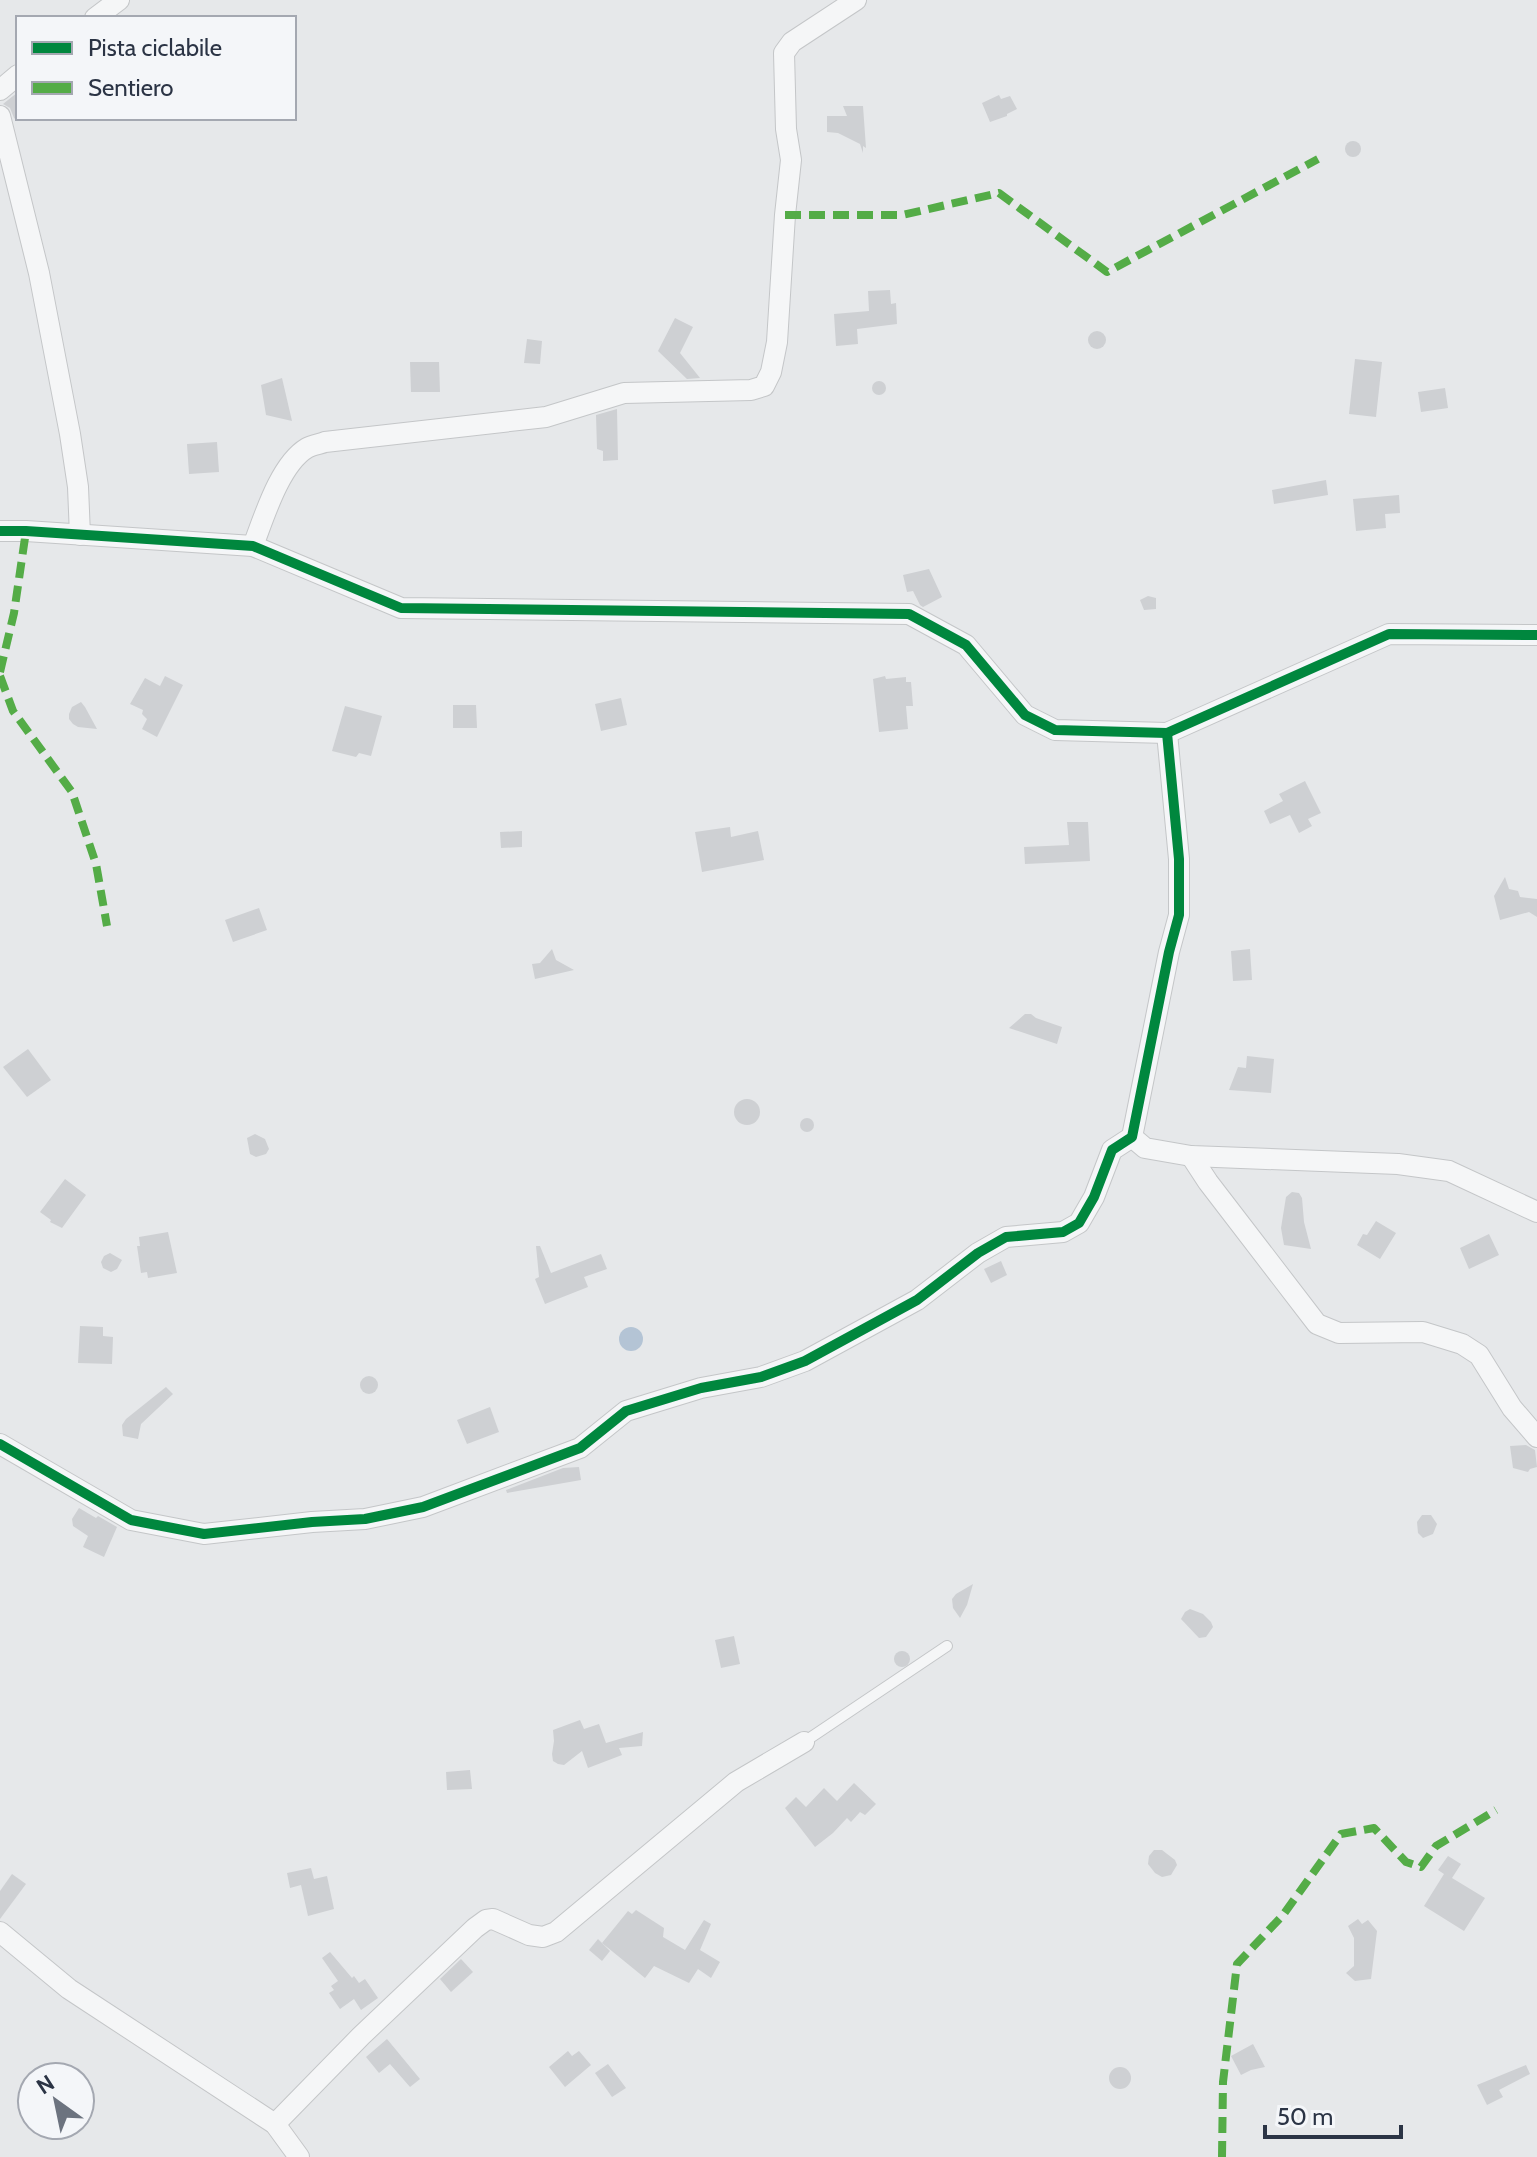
<svg xmlns="http://www.w3.org/2000/svg" width="1537" height="2157" viewBox="0 0 1537 2157" font-family="Cabin,sans-serif">
	<style>
		.water { fill: #b4c4d5 }
		.building { fill: #ced0d3 }
		.lines { fill: none; stroke-linecap: round; stroke-linejoin: round }
		.service-casing { stroke: #c4c6c8; stroke-width: 12 }
		.minor-casing { stroke: #c4c6c8; stroke-width: 22 }
		.service { stroke: #f5f6f7; stroke-width: 10 }
		.minor { stroke: #f5f6f7; stroke-width: 20 }
		.quiet { stroke: #54ac47; stroke-width: 8; stroke-dasharray: 16 8; stroke-linecap: butt }
		.cycleway-casing { stroke: #f4f6f9; stroke-width: 15 }
		.cycleway { stroke: #00873e; stroke-width: 10 }
	</style>
	<rect width="100%" height="100%" fill="#e6e8ea"/>
	<!-- water -->
	<circle class="water" cx="631" cy="1339" r="12"/>
	<!-- building -->
	<g class="building">
		<polygon points="18,92 18,121 14,118 10,108 3,104"/>
		<polygon points="999,95 1001,99 1010,96 1017,109 1007,114 1007,116 990,122 982,103"/>
		<polygon points="843,106 863,106 866,148 863,146 863,153 860,144 838,133 827,132 827,116 847,116"/>
		<circle cx="1353" cy="149" r="8"/>
		<polygon points="890,290 891,304 896,303 897,324 857,329 858,344 836,346 834,314 869,311 868,291"/>
		<polygon points="675,318 693,327 680,353 700,378 687,379 658,351"/>
		<circle cx="1097" cy="340" r="9"/>
		<polygon points="527,339 542,341 540,364 524,363"/>
		<polygon points="1355,359 1382,362 1376,417 1349,414"/>
		<polygon points="410,362 439,362 440,392 411,392"/>
		<polygon points="282,378 292,421 266,415 261,385"/>
		<circle cx="879" cy="388" r="7"/>
		<polygon points="1445,388 1448,408 1421,412 1418,392"/>
		<polygon points="617,409 618,460 603,461 603,451 597,449 596,415"/>
		<polygon points="217,442 219,472 189,474 187,444"/>
		<polygon points="1326,480 1328,495 1274,504 1272,490"/>
		<polygon points="1399,495 1400,513 1385,514 1386,528 1356,531 1353,499"/>
		<polygon points="929,569 942,597 923,607 920,605 913,591 907,592 903,575"/>
		<polygon points="1148,596 1156,598 1156,609 1144,610 1140,600"/>
		<polygon points="165,676 183,685 157,737 142,729 147,719 142,714 143,710 130,704 145,678 160,686"/>
		<polygon points="885,676 886,679 906,677 906,682 911,682 913,706 906,706 908,729 879,732 873,679"/>
		<polygon points="621,698 627,725 601,731 595,704"/>
		<polygon points="81,702 85,707 97,729 78,727 73,724 69,719 69,714 72,707"/>
		<polygon points="453,705 476,705 477,728 453,728"/>
		<polygon points="345,706 382,716 371,756 359,753 356,757 332,751"/>
		<polygon points="1305,781 1321,813 1308,819 1312,826 1299,833 1290,815 1270,824 1264,811 1283,801 1279,794"/>
		<polygon points="1067,822 1088,822 1090,861 1025,864 1024,847 1069,845"/>
		<polygon points="730,827 731,837 758,831 764,860 702,872 695,832"/>
		<polygon points="522,831 522,847 501,848 500,832"/>
		<polygon points="1505,877 1509,889 1518,891 1520,897 1537,899 1537,917 1529,912 1500,920 1494,896"/>
		<polygon points="259,908 267,930 233,942 225,920"/>
		<polygon points="552,949 556,960 574,970 535,979 532,964 540,963"/>
		<polygon points="1250,949 1252,980 1233,981 1231,951"/>
		<polygon points="1025,1014 1031,1014 1036,1018 1062,1027 1057,1044 1009,1028"/>
		<polygon points="28,1049 51,1080 27,1097 3,1067"/>
		<polygon points="1247,1056 1274,1059 1271,1093 1229,1090 1238,1067 1246,1068"/>
		<circle cx="747" cy="1112" r="13"/>
		<circle cx="807" cy="1125" r="7"/>
		<polygon points="255,1134 265,1139 269,1149 266,1154 256,1157 250,1154 247,1138"/>
		<polygon points="65,1179 86,1195 62,1228 50,1222 51,1220 40,1212"/>
		<polygon points="1292,1192 1299,1193 1302,1198 1304,1222 1311,1249 1284,1245 1281,1228 1286,1197"/>
		<polygon points="1376,1221 1396,1233 1380,1259 1357,1245 1363,1234 1367,1235"/>
		<polygon points="168,1232 177,1273 148,1278 147,1272 141,1273 137,1246 140,1246 139,1237"/>
		<polygon points="1489,1234 1499,1255 1469,1269 1460,1248"/>
		<polygon points="536,1246 540,1246 551,1273 601,1254 607,1269 584,1277 588,1287 545,1304 535,1279 539,1277"/>
		<polygon points="110,1253 122,1260 117,1269 111,1272 103,1268 101,1262 104,1256"/>
		<polygon points="1001,1261 1007,1275 991,1283 984,1269"/>
		<polygon points="80,1326 103,1327 103,1336 113,1337 112,1364 78,1363"/>
		<circle cx="369" cy="1385" r="9"/>
		<polygon points="166,1387 173,1394 141,1424 138,1439 123,1436 122,1425 126,1419"/>
		<polygon points="490,1407 499,1432 467,1444 457,1420"/>
		<polygon points="1526,1445 1535,1450 1537,1467 1530,1469 1528,1472 1513,1468 1510,1446"/>
		<polygon points="579,1467 581,1480 507,1493 506,1490 563,1468"/>
		<polygon points="79,1508 96,1518 98,1516 117,1527 104,1557 83,1547 88,1536 73,1526 72,1519"/>
		<polygon points="1422,1515 1431,1515 1437,1524 1433,1534 1423,1538 1418,1533 1417,1522"/>
		<polygon points="973,1584 967,1605 960,1618 953,1608 952,1599 956,1594"/>
		<polygon points="1190,1609 1203,1614 1211,1622 1213,1627 1206,1637 1199,1638 1181,1619 1185,1612"/>
		<polygon points="734,1636 740,1664 721,1668 715,1640"/>
		<circle cx="902" cy="1659" r="8"/>
		<polygon points="580,1720 584,1729 599,1724 606,1743 643,1732 642,1746 619,1748 622,1755 588,1768 582,1751 564,1765 558,1764 553,1761 552,1754 554,1741 553,1730"/>
		<polygon points="470,1770 472,1789 447,1790 446,1772"/>
		<polygon points="854,1783 876,1804 865,1815 860,1812 851,1822 847,1818 833,1833 815,1847 785,1808 796,1797 806,1807 824,1788 837,1801"/>
		<polygon points="1154,1850 1162,1850 1175,1860 1177,1865 1171,1875 1162,1877 1155,1873 1148,1864 1149,1856"/>
		<polygon points="1448,1856 1461,1864 1452,1878 1485,1898 1464,1931 1424,1906 1444,1874 1438,1870"/>
		<polygon points="311,1868 314,1879 327,1876 334,1909 308,1916 301,1885 290,1888 287,1873"/>
		<polygon points="12,1874 26,1884 0,1919 0,1891"/>
		<polygon points="636,1910 664,1928 663,1937 685,1950 704,1920 711,1924 700,1950 720,1962 711,1978 698,1969 689,1983 654,1966 645,1978 602,1943 628,1911 632,1914"/>
		<polygon points="1358,1919 1362,1924 1368,1920 1377,1931 1371,1979 1355,1981 1346,1973 1354,1966 1354,1938 1348,1926"/>
		<polygon points="598,1939 610,1951 602,1961 589,1950"/>
		<polygon points="330,1952 352,1978 354,1976 359,1983 365,1979 378,1998 361,2010 354,1999 340,2009 329,1993 334,1990 331,1986 338,1981 322,1958"/>
		<polygon points="461,1959 473,1972 451,1992 440,1979"/>
		<polygon points="387,2039 420,2079 410,2087 390,2064 379,2073 366,2057"/>
		<polygon points="1253,2044 1265,2067 1251,2070 1241,2075 1231,2056"/>
		<polygon points="568,2051 572,2056 579,2051 591,2065 565,2087 549,2067"/>
		<polygon points="608,2064 626,2088 612,2097 595,2073"/>
		<polygon points="1526,2065 1530,2074 1499,2090 1503,2097 1487,2105 1477,2085"/>
		<circle cx="1120" cy="2078" r="11"/>
	</g>
	<g class="lines">
		<defs>
			<polyline id="service" points="804,1742 947,1646"/>
			<g id="minor">
				<polyline points="95,18 119,0"/>
				<polyline points="0,90 18,75"/>
				<polyline points="0,116 39,273 70,434 78,487 80,535"/>
				<polyline points="0,531 26,531 253,546 401,608 909,614 966,645 1025,715 1055,730 1167,733 1389,634 1537,635"/>
				<path d="M253,546C264,517 280,464 307,448C312,445 320,444 325,442L546,417L624,393L751,390L764,386L771,372L777,342L785,215L791,160L786,129L784,53L792,42L856,0"/>
				<polyline points="1132,1137 1145,1148 1191,1156 1398,1164 1449,1171 1537,1212"/>
				<polyline points="1191,1156 1208,1182 1317,1324 1339,1333 1423,1332 1462,1344 1479,1355 1512,1408 1537,1437"/>
				<polyline points="0,1444 131,1520 204,1534 312,1522 365,1519 423,1507 580,1448 626,1411 701,1388 761,1377 805,1361 917,1300 978,1253 1006,1237 1063,1232 1079,1223 1094,1197 1112,1150 1132,1137 1169,952 1179,915 1179,859 1167,733"/>
				<polyline points="0,1932 69,1989 275,2124 299,2157"/>
				<polyline points="275,2124 361,2036 475,1928 486,1920 493,1919 529,1935 543,1937 556,1932 736,1782 804,1742"/>
			</g>
		</defs>
		<!-- service casing -->
		<use href="#service" class="service-casing"/>
		<!-- minor casing -->
		<use href="#minor" class="minor-casing"/>
		<!-- service -->
		<use href="#service" class="service"/>
		<!-- minor -->
		<use href="#minor" class="minor"/>
		<!-- quiet -->
		<g class="quiet">
			<polyline points="785,215 902,215 999,193 1107,272 1318,159"/>
			<polyline points="0,672 14,613 26,531"/>
			<polyline points="0,676 13,711 72,792 96,864 107,926"/>
			<polyline points="1222,2157 1223,2082 1237,1964 1283,1915 1341,1834 1374,1828 1406,1862 1421,1867 1436,1846 1496,1810"/>
		</g>
		<defs>
			<g id="cycleway">
				<polyline points="0,531 26,531 253,546 401,608 909,614 966,645 1025,715 1055,730 1167,733 1389,634 1537,635"/>
				<polyline points="0,1444 131,1520 204,1534 312,1522 365,1519 423,1507 580,1448 626,1411 701,1388 761,1377 805,1361 917,1300 978,1253 1006,1237 1063,1232 1079,1223 1094,1197 1112,1150 1132,1137 1169,952 1179,915 1179,859 1167,733"/>
			</g>
		</defs>
		<!-- cycleway casing -->
		<use href="#cycleway" class="cycleway-casing"/>
		<!-- cycleway -->
		<use href="#cycleway" class="cycleway"/>
	</g>
	<!-- legend -->
	<rect x="16" y="16" width="280" height="104" fill="#f4f6f9" stroke="#a4a8b1" stroke-width="2"/>
	<rect x="32" y="42" width="40" height="12" fill="#00873e" stroke="#a4a8b1" stroke-width="2"/>
	<text x="88" y="56" font-size="24" fill="#2b3445">Pista ciclabile</text>
	<rect x="32" y="82" width="40" height="12" fill="#54ac47" stroke="#a4a8b1" stroke-width="2"/>
	<text x="88" y="96" font-size="24" fill="#2b3445">Sentiero</text>
	<!-- north arrow -->
	<g transform="translate(56 2101) rotate(327)"><circle r="38" fill="#f4f6f9" stroke="#a4a8b1" stroke-width="2"/>
	<path d="M0-6L14 30L0 20L-14 30Z" fill="#6c737f"/>
	<text y="-12" font-size="22" font-weight="bold" text-anchor="middle" fill="#2b3445">N</text>
	</g>
	<!-- scale -->
	<path d="M1265 2125v12h136v-12" fill="none" stroke="#2b3445" stroke-width="4"/>
	<text x="1277" y="2125" font-size="24" fill="#2b3445" stroke="#f4f6f9" stroke-width="6" paint-order="stroke">50 m</text>
</svg>
